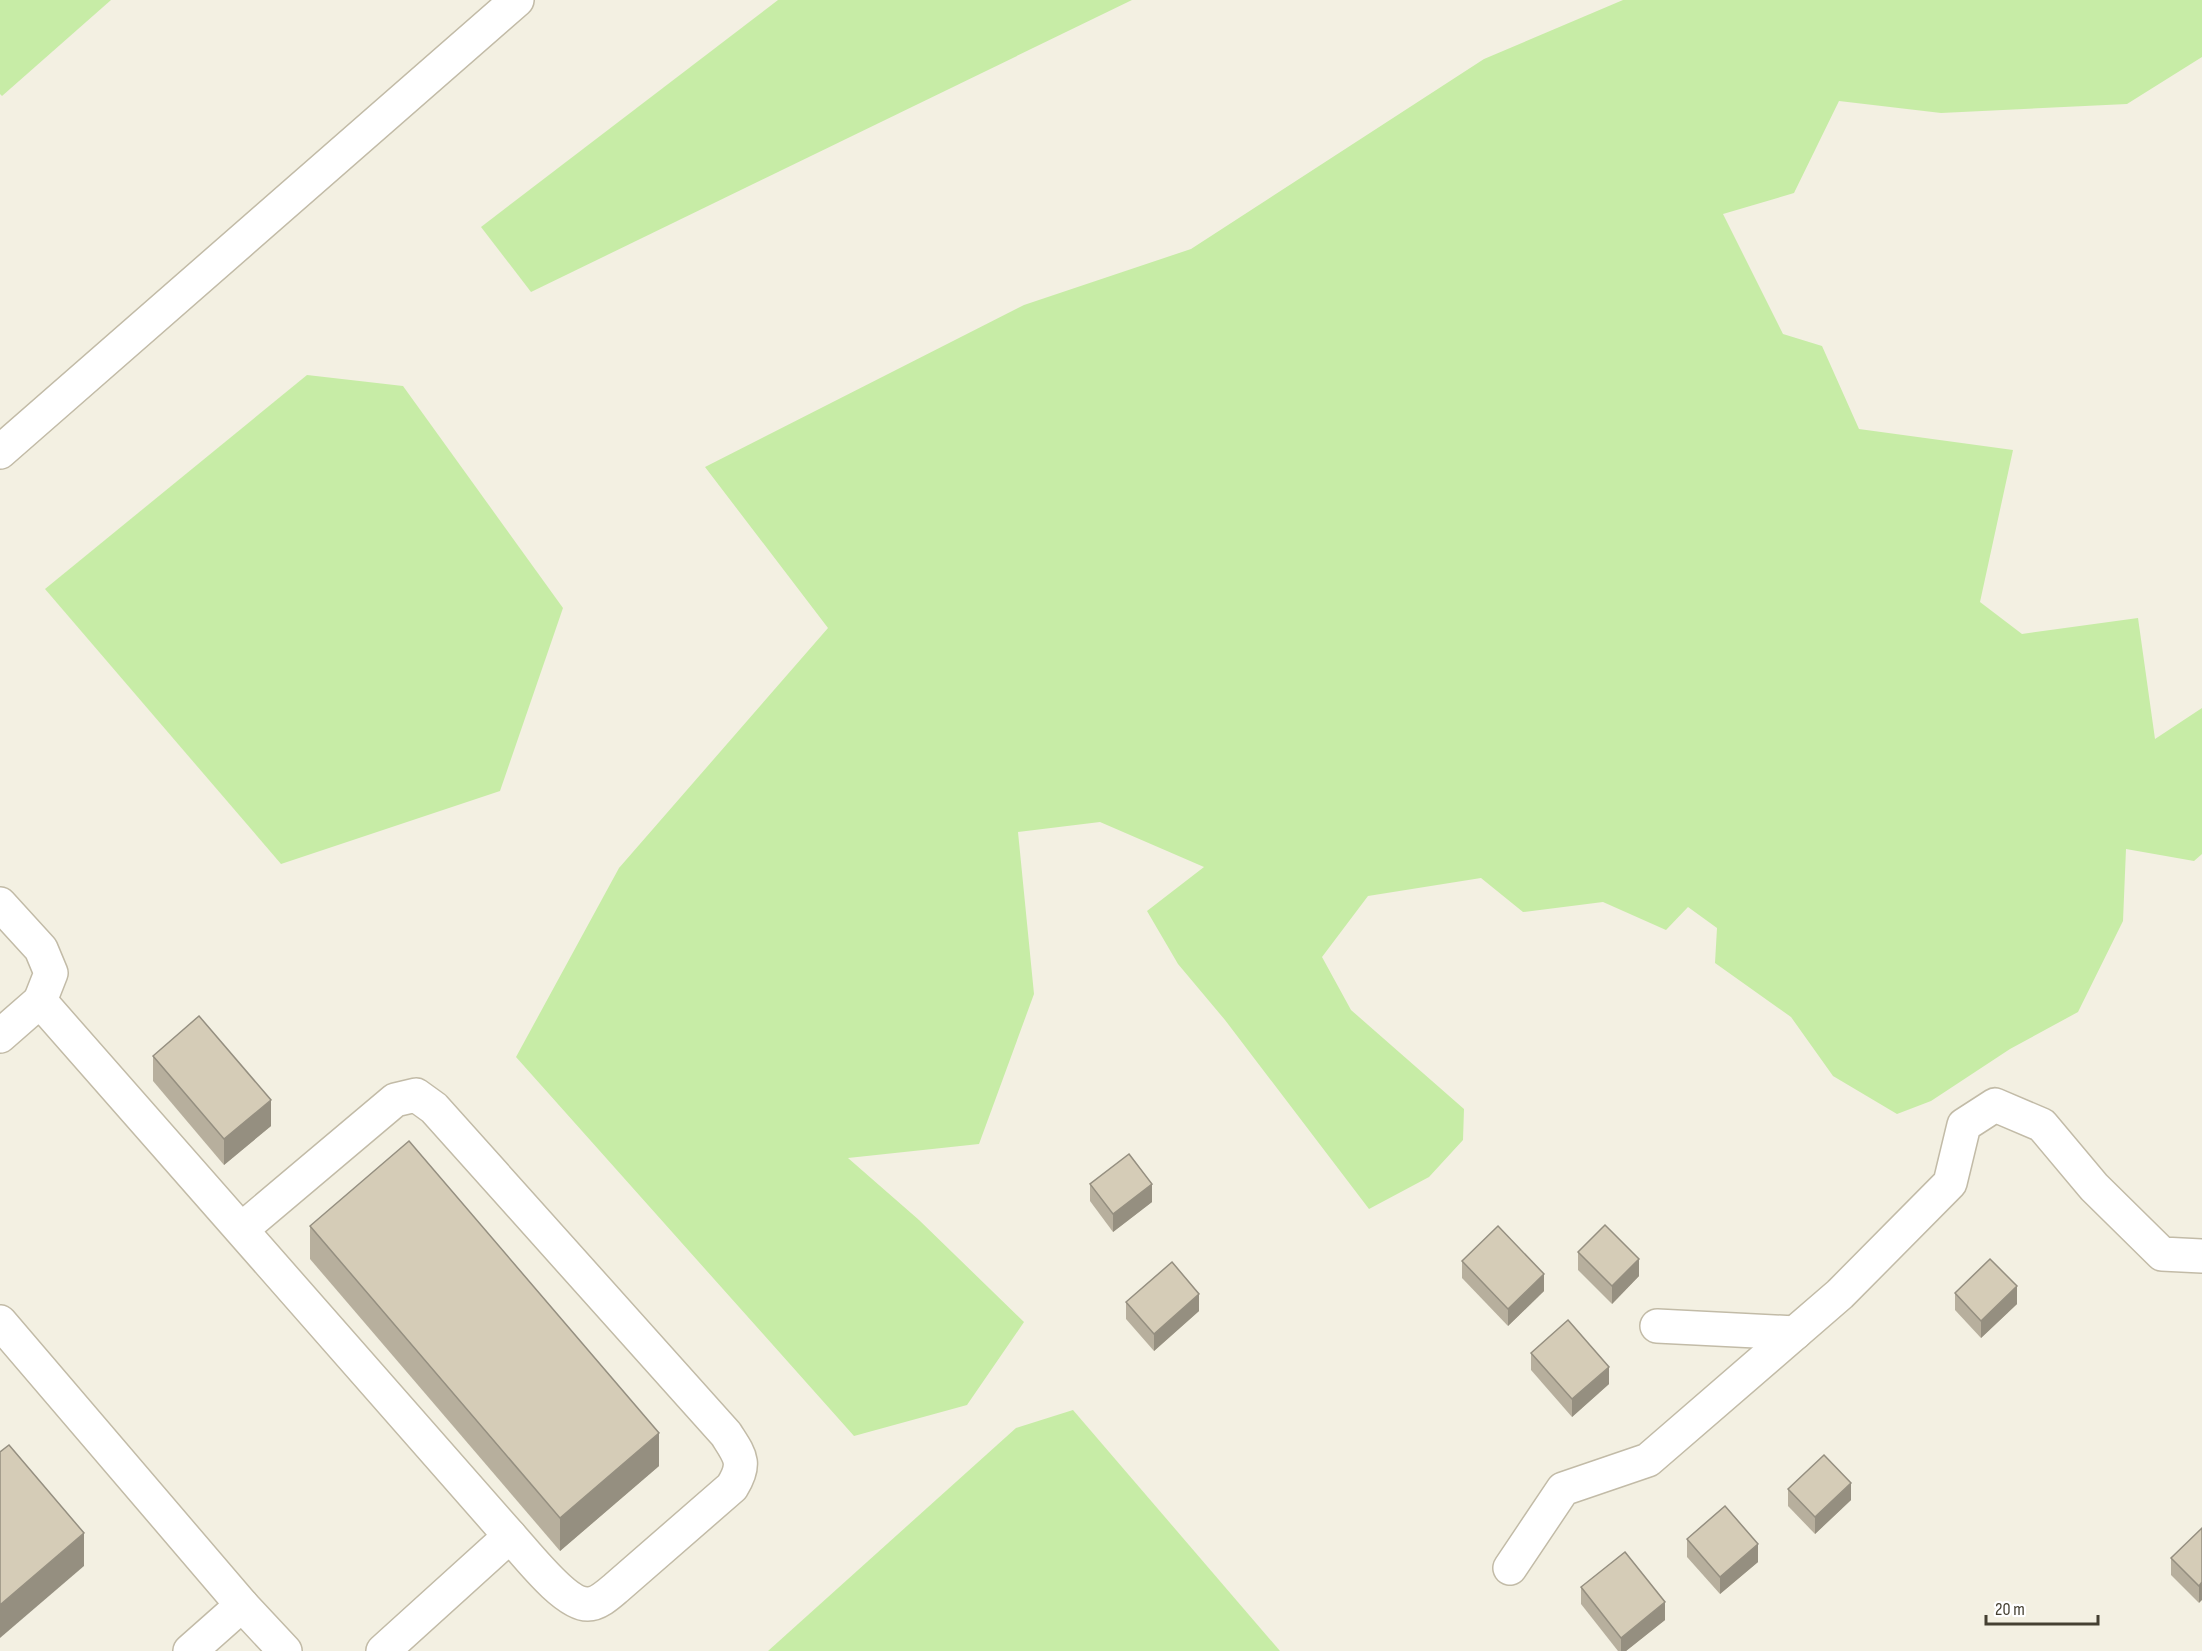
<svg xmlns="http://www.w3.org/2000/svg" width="2202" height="1651" viewBox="0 0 2202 1651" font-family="'Sofia Sans Condensed',sans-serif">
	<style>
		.green { fill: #c7eca6 }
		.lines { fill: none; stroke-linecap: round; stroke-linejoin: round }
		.minor-casing { stroke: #c2bba7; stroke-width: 36 }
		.minor { stroke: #fff; stroke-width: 33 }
		.wall { fill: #b7af9d }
		.shaded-wall { fill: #958f80 }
		.building { fill: #d5ccb7; stroke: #958f80; stroke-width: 1.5 }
	</style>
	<rect width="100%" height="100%" fill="#f3f0e2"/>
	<!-- green -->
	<g class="green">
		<polygon points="0,0 111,0 2,96 0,94"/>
		<polygon points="778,0 1132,0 531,292 481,227"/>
		<polygon points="1623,0 2202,0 2202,57 2127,104 1941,113 1839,101 1794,193 1723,214 1783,334 1822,346 1859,429 2013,450 1980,602 2022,634 2138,618 2155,739 2202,708 2202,854 2194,861 2126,849 2123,921 2078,1012 2010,1049 1931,1101 1897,1114 1833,1076 1791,1017 1715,963 1717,928 1688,907 1666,930 1603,902 1523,912 1481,878 1368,896 1322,957 1351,1010 1464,1109 1463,1140 1429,1177 1369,1209 1225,1020 1178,964 1147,911 1204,867 1100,822 1018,832 1034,994 979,1144 848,1158 919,1220 1024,1322 967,1405 854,1436 516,1057 619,868 828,628 705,467 1024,305 1191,249 1484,59"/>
		<polygon points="307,375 403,386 563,608 500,791 281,864 45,589"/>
		<polygon points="1073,1410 1280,1651 768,1651 1016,1428"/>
	</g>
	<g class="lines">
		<defs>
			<g id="minor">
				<polyline points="0,452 517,0"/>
				<polyline points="0,904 41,949 51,973 40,1001"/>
				<polyline points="0,1036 40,1001 510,1536 383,1651"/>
				<path d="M242,1229L395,1100L416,1095L434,1108L726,1434C740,1456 747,1463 732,1487L616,1588C609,1594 598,1604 588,1604C565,1605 525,1552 510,1536"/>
				<polyline points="0,1322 242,1605 285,1651"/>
				<polyline points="1657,1326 1795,1333"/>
				<polyline points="1510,1568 1563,1489 1648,1460 1840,1294 1950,1183 1964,1125 1995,1105 2042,1125 2094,1187 2162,1254 2202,1256"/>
				<polyline points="190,1651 242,1605"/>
			</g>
		</defs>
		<!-- minor casing -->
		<use href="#minor" class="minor-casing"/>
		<!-- minor -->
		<use href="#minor" class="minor"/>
	</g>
	<!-- wall -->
	<g class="wall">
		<polygon points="153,1056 271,1126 224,1165 153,1081"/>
		<polygon points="1090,1184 1152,1202 1113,1232 1090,1201"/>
		<polygon points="310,1226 659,1466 560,1551 310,1259"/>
		<polygon points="1578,1252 1639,1276 1612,1304 1578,1270"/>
		<polygon points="1462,1261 1544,1291 1508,1326 1462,1278"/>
		<polygon points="1955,1293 2017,1304 1981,1338 1955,1310"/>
		<polygon points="1126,1302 1199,1311 1154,1351 1126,1319"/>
		<polygon points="1531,1353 1609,1384 1572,1417 1531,1370"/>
		<polygon points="1788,1489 1851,1500 1815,1534 1788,1506"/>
		<polygon points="2202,1528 2199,1603 2171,1575 2171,1558"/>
		<polygon points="1687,1539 1758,1562 1720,1594 1687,1557"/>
		<polygon points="1581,1587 1665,1620 1626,1651 1618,1651 1581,1604"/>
	</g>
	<!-- shaded-wall -->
	<g class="shaded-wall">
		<polygon points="271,1100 271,1126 224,1165 224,1139"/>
		<polygon points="1152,1184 1152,1202 1113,1232 1113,1214"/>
		<polygon points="1639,1259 1639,1276 1612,1304 1612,1286"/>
		<polygon points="1544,1274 1544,1291 1508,1326 1508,1309"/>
		<polygon points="2017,1286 2017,1304 1981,1338 1981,1321"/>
		<polygon points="1199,1294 1199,1311 1154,1351 1154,1334"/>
		<polygon points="1609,1367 1609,1384 1572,1417 1572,1399"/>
		<polygon points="659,1433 659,1466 560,1551 560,1518"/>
		<polygon points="1851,1483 1851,1500 1815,1534 1815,1517"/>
		<polygon points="84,1533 84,1566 0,1638 0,1605"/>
		<polygon points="1758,1544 1758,1562 1720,1594 1720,1577"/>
		<polygon points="2202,1582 2202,1600 2199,1603 2199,1586"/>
		<polygon points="1665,1602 1665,1620 1626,1651 1621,1651 1621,1638"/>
	</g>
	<!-- building -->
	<g class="building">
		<polygon points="199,1016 271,1100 224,1139 153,1056"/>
		<polygon points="409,1141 659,1433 560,1518 310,1226"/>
		<polygon points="1129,1154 1152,1184 1113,1214 1090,1184"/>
		<polygon points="1605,1225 1639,1259 1612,1286 1578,1252"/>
		<polygon points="1498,1226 1544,1274 1508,1309 1462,1261"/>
		<polygon points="1990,1259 2017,1286 1981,1321 1955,1293"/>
		<polygon points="1172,1262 1199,1294 1154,1334 1126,1302"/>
		<polygon points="1568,1320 1609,1367 1572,1399 1531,1353"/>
		<polygon points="9,1445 84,1533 0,1605 0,1452"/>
		<polygon points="1824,1455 1851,1483 1815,1517 1788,1489"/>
		<polygon points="1725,1506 1758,1544 1720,1577 1687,1539"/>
		<polygon points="2202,1528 2202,1582 2199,1586 2171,1558"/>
		<polygon points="1625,1552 1665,1602 1621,1638 1581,1587"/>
	</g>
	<!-- scale -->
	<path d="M1986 1615v9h112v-9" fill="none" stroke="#454032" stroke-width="3"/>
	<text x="1995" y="1615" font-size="18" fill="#454032" stroke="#ffffff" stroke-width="4.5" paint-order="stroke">20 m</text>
</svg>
